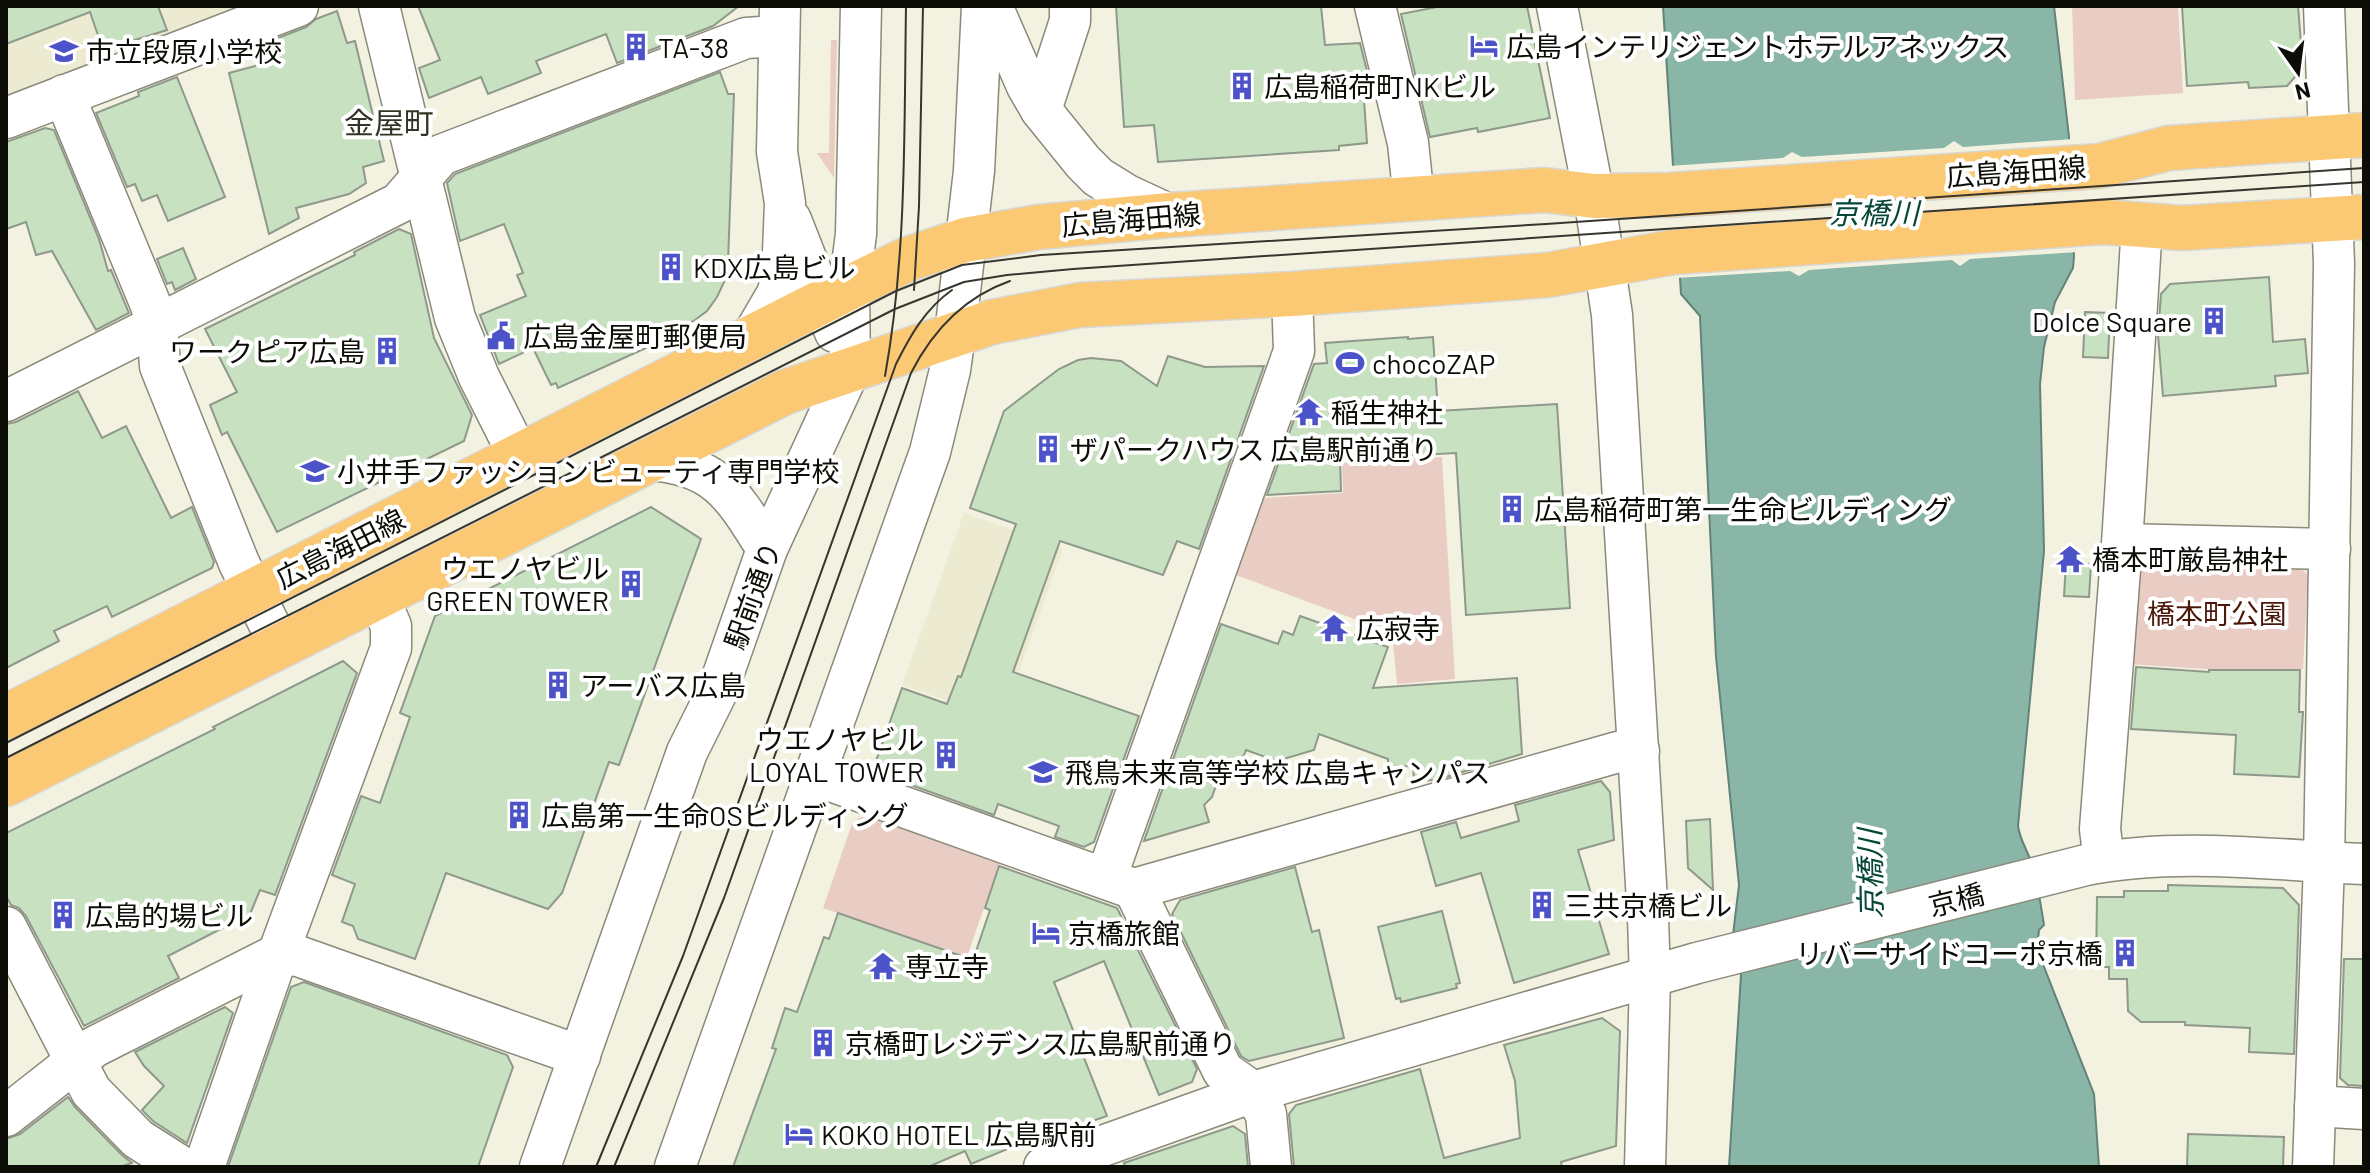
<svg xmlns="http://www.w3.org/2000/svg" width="2370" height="1173" viewBox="0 0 2370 1173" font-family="Barlow,'Noto Sans JP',sans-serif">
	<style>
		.built { fill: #ecead1 }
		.green { fill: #e9ccc3 }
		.water { fill: #8ab6a8; stroke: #648378; stroke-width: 2 }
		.pier { fill: #f3f2e1 }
		.building { fill: #c8e1c1; stroke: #8e998b; stroke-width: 2 }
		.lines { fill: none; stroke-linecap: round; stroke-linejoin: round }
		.minor-casing { stroke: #8a897a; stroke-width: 43 }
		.major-casing { stroke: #d8d8d7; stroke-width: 47 }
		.minor { stroke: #fff; stroke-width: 40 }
		.major { stroke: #fbc874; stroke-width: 44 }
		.tram { stroke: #37362e; stroke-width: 2 }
		.labels { text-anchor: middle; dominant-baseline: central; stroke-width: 8; stroke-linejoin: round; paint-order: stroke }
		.poi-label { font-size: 28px; fill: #0d0d07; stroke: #fff; text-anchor: start }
		.street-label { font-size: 28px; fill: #0d0d07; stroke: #fff }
		.park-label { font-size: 28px; fill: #4b1809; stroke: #fff }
		.neighbourhood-label { font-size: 30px; fill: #343326; stroke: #fff }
		.water-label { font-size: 30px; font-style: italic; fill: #064738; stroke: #fff }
	</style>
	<rect width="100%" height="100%" fill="#f3f2e1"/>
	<!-- built -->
	<g class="built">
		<polygon points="6,6 240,6 6,97"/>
		<polygon points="964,513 1063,548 1002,720 902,685"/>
	</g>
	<!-- green -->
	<g class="green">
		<polygon points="2072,6 2178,6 2183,93 2075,100"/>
		<polygon points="831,40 837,40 834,178 817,153 829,153"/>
		<polygon points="1442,457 1455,679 1397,684 1392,633 1401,631 1399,622 1376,627 1236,575 1262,498 1343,493 1342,463"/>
		<polygon points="2153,558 2293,560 2308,575 2303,669 2205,669 2127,664 2137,569"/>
		<polygon points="869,814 1001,859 962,971 940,963 944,949 823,908 853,821"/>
	</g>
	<!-- water -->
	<path class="water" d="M1663,6H2054L2069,137L2074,256L2073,268L2055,302L2044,347L2040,384L2044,551L2018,826C2020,841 2029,853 2033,867C2038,886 2041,906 2044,925L2039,930L2037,949L2094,1094L2099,1167H1729L1741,975L1733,935L1739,885L1716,657L1700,316L1681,294Z"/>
	<!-- pier -->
	<polygon class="pier" points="2073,139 2078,252 1970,259 1960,266 1952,260 1809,270 1799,276 1790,271 1676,278 1669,166 1783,158 1792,152 1802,157 1944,148 1954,141 1963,147"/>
	<!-- building -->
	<g class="building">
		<polygon points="6,6 158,6 167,30 103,50 90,12 6,44"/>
		<polygon points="418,6 739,6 713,26 617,63 606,34 536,61 541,73 488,94 481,77 429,98 419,68 440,60"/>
		<polygon points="1116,6 1321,6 1325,45 1360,43 1367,71 1362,72 1367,143 1339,146 1339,150 1158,162 1154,125 1124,127"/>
		<polygon points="1442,6 1527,6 1550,118 1478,132 1477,128 1430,137 1401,14"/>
		<polygon points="2182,6 2298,6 2303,68 2287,86 2249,88 2248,82 2187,86"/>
		<polygon points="337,11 347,43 355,41 384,161 363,167 366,183 349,194 296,208 299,218 269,234 229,73 259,65 255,47 306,27 316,19"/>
		<polygon points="720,72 728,94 734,94 728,263 725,280 717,297 707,311 695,320 648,347 558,388 556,383 551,385 533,348 499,364 480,315 526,296 517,275 523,273 504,224 460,241 447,183 455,174"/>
		<polygon points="177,77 225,197 168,221 157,195 142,201 135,184 127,187 96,113 139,96 138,92"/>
		<polygon points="45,128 54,130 99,239 108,271 111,270 129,313 96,330 52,251 36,255 26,222 6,229 6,142"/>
		<polygon points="399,229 411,234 434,338 472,415 464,441 277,532 227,432 222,435 210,405 237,392 205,329 355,255 354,252"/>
		<polygon points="183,248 196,279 175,290 172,282 167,284 157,259"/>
		<polygon points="2269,277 2273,342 2305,339 2308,373 2275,376 2276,386 2163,396 2158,335 2161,294 2170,284"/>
		<polygon points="2085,312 2110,313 2108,358 2083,357"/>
		<polygon points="1408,337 1408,339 1433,337 1438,411 1557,404 1570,608 1466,615 1456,453 1340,459 1341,491 1267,495 1314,364 1327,363 1325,343"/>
		<polygon points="1168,356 1205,367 1264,366 1199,549 1177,541 1163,575 1060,541 1013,672 1139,716 1094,842 1084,847 1055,837 1059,826 998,804 994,815 883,775 876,761 902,688 947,704 958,676 961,677 1016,524 970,508 1004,411 1059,369 1078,360 1091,358 1121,361 1157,386"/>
		<polygon points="78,391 102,438 126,426 171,518 192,507 214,562 212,568 112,617 107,606 54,631 59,641 6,668 6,424 16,422"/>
		<polygon points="651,507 701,539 619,765 609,762 562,893 548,909 446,873 415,959 358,939 353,926 342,922 355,884 332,875 361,796 380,803 410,717 400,713 435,616"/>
		<polygon points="2066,563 2091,564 2089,597 2064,596"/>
		<polygon points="1300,616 1388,647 1373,688 1517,678 1522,754 1436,780 1414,781 1413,766 1388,767 1388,759 1319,734 1314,750 1277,761 1246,750 1237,773 1222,768 1212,797 1204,805 1209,822 1144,841 1221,624 1278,644 1283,631 1293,635"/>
		<polygon points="343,661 357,673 275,895 260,890 250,914 168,956 179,978 84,1026 26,916 19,908 11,905 6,896 6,833 215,729 213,727"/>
		<polygon points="2136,667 2209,672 2209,670 2300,670 2299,712 2303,712 2299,777 2234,774 2236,735 2131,729"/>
		<polygon points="1601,781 1610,792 1614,840 1578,850 1609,954 1514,983 1481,873 1436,886 1421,832 1456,822 1461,838 1519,821 1515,805"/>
		<polygon points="1710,819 1713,890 1688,868 1686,821"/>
		<polygon points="999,866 1117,908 1197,1069 1192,1082 1159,1095 1104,961 1054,982 1107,1116 1061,1132 1059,1128 971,1164 965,1151 928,1167 733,1167 776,1049 772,1048 785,1008 797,1012 824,937 829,939 838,913 973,960 990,910 985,908"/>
		<polygon points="1295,867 1312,932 1319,930 1344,1038 1249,1061 1241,1056 1172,914 1180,900"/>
		<polygon points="2168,885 2283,888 2299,905 2294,1054 2249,1052 2250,1028 2185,1025 2185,1022 2141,1022 2128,1011 2127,979 2109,979 2109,967 2096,967 2097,897 2124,897 2124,891 2168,891"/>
		<polygon points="1442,911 1460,983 1456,984 1457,988 1401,1002 1400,998 1396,999 1378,927"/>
		<polygon points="2344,959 2364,959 2364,1086 2348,1085 2340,1078"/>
		<polygon points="304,982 507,1055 513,1067 478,1167 228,1167 291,987"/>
		<polygon points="225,1007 233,1013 187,1143 153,1121 142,1110 164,1086 144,1066 135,1052"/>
		<polygon points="1602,1018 1620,1031 1616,1146 1561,1162 1562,1167 1294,1167 1289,1114 1296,1105 1420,1069 1444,1158 1520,1138 1515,1081 1504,1045"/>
		<polygon points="68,1097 75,1107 122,1155 132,1163 120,1167 6,1167 6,1139 20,1134"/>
		<polygon points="1233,1126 1245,1134 1248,1167 1125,1167 1124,1163"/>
		<polygon points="2188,1134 2284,1137 2283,1167 2187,1167"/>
	</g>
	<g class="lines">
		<defs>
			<g id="minor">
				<polyline points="379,6 455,318 479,377 519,456"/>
				<polyline points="992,6 1027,86 1041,110 1083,162 1098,177 1127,195 1170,215"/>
				<polyline points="1375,6 1408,143 1414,200"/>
				<polyline points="1557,6 1594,196 1612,315 1648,918 1650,978 1645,1167"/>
				<polyline points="64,95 150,303 157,325 160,366 239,563 280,646"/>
				<polyline points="1041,110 1070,21 1070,6"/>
				<polyline points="6,118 298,6"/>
				<polyline points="791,220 835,332"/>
				<polyline points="753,335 777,294 782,277 785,203 777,152 780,6"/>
				<polyline points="6,401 399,203 441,155 746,38 779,36"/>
				<path d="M648,460C717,464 733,495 767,549"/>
				<polyline points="2122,544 2330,549"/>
				<polyline points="814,775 1134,889 1618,752 1639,751"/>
				<polyline points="2104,861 2100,829 2122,544 2142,225"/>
				<polyline points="1106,878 1294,351 1292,294"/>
				<polyline points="1134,889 1223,1071 1253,1092 1266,1114 1271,1167"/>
				<polyline points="6,927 91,1091 138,1139 182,1167"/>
				<polyline points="2315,1106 2364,1109"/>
				<polyline points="6,1116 94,1047 278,954 298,956 580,1056"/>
				<polyline points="204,1167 278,954 391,648 391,626 378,596"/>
				<polyline points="540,1167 687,752 717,692 767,549 850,369 849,288 856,234 861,6"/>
				<polyline points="675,1167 930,452 950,370 955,334 974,171 982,6"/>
				<path d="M1044,1167L1253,1092L1697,963L2086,865C2177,847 2272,860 2364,864"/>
				<polyline points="2313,1167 2324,863 2334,264 2324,6"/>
			</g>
			<g id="major">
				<polyline points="6,717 849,288 908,259 965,240 1039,227 1170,215 1544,190 1594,196 1670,195 2099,166 2169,148 2364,135"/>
				<polyline points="6,784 785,392 992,322 1080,305 1292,294 1548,275 1674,252 2104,222 2182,228 2364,217"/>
			</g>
		</defs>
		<!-- minor casing -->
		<use href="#minor" class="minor-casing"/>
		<!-- major casing -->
		<use href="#major" class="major-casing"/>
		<!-- minor -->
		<use href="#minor" class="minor"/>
		<!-- major -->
		<use href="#major" class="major"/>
		<!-- tram -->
		<g class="tram">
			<polyline points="914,290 919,206 923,6"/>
			<path d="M885,376C907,254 904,129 906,6"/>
			<polyline points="6,743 896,291 962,265 1041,255 1546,224 2364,168"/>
			<polyline points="6,758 895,309 964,282 1007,275 1073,269 2364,182"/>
			<path d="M596,1167L683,956L896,364C910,336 925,309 952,290"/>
			<path d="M614,1167L724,898L911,373C933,330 964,297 1010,281"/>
		</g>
	</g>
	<!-- icons -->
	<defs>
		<symbol id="hotel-bare" viewBox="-9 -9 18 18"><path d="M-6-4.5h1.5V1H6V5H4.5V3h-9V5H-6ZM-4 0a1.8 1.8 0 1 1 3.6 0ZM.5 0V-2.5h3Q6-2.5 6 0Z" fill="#4c53c8" stroke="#fff" stroke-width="2.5" paint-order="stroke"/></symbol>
		<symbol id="building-bare" viewBox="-9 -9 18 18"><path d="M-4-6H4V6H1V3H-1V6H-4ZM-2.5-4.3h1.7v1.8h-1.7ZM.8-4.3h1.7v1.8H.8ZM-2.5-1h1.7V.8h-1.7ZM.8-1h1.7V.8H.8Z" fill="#4c53c8" stroke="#fff" stroke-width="2.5" paint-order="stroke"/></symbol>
		<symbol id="school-bare" viewBox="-9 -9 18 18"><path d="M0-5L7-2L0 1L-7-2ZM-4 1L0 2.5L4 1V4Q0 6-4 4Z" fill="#4c53c8" stroke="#fff" stroke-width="2.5" paint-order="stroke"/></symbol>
		<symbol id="civic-bare" viewBox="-9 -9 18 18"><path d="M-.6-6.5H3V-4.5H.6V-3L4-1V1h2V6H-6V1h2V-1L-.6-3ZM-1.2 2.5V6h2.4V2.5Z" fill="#4c53c8" stroke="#fff" stroke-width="2.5" paint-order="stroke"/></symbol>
		<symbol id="stadium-bare" viewBox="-9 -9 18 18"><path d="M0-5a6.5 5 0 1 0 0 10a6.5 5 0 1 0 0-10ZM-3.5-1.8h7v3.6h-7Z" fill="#4c53c8" stroke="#fff" stroke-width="2.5" paint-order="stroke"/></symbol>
		<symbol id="temple-bare" viewBox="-9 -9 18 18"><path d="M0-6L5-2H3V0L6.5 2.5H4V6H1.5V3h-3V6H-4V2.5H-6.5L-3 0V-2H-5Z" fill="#4c53c8" stroke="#fff" stroke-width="2.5" paint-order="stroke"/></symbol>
	</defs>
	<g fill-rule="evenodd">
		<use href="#hotel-bare" x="1464" y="26" width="40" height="40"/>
		<use href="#building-bare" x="616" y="27" width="40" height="40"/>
		<use href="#school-bare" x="44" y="31" width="40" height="40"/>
		<use href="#building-bare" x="1222" y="66" width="40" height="40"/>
		<use href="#building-bare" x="651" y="247" width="40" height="40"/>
		<use href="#building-bare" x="2194" y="301" width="40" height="40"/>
		<use href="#civic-bare" x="481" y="316" width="40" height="40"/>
		<use href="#building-bare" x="367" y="331" width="40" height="40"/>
		<use href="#stadium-bare" x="1330" y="343" width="40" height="40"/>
		<use href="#temple-bare" x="1289" y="392" width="40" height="40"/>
		<use href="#building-bare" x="1028" y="429" width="40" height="40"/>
		<use href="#school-bare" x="295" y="451" width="40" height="40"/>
		<use href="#building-bare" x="1492" y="489" width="40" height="40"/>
		<use href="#temple-bare" x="2050" y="539" width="40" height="40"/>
		<use href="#building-bare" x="611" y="564" width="40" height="40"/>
		<use href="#temple-bare" x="1314" y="608" width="40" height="40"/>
		<use href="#building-bare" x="538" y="665" width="40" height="40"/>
		<use href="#building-bare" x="926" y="735" width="40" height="40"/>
		<use href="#school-bare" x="1023" y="752" width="40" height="40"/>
		<use href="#building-bare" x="499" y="795" width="40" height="40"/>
		<use href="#building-bare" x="1522" y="885" width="40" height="40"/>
		<use href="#building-bare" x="43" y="895" width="40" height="40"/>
		<use href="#hotel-bare" x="1026" y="913" width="40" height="40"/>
		<use href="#building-bare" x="2105" y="933" width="40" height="40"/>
		<use href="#temple-bare" x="863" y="946" width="40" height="40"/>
		<use href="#building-bare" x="803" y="1023" width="40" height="40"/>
		<use href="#hotel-bare" x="779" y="1114" width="40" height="40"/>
	</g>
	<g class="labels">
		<!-- poi labels -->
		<g class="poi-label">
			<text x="1506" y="46">広島インテリジェントホテルアネックス</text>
			<text x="658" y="47">TA-38</text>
			<text x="86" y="51">市立段原小学校</text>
			<text x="1264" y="86">広島稲荷町NKビル</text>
			<text x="693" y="267">KDX広島ビル</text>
			<text x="2192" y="321" text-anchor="end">Dolce Square</text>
			<text x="523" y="336">広島金屋町郵便局</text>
			<text x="365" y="351" text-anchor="end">ワークピア広島</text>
			<text x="1372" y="363">chocoZAP</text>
			<text x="1331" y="412">稲生神社</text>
			<text x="1070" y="449">ザパークハウス 広島駅前通り</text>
			<text x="337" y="471">小井手ファッションビューティ専門学校</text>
			<text x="1534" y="509">広島稲荷町第一生命ビルディング</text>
			<text x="2092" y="559">橋本町厳島神社</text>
			<text x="609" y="568" text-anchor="end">ウエノヤビル<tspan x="609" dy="32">GREEN TOWER</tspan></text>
			<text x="1356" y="628">広寂寺</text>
			<text x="580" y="685">アーバス広島</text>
			<text x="924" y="739" text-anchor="end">ウエノヤビル<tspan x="924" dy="32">LOYAL TOWER</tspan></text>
			<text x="1065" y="772">飛鳥未来高等学校 広島キャンパス</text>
			<text x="541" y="815">広島第一生命OSビルディング</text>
			<text x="1564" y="905">三共京橋ビル</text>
			<text x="85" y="915">広島的場ビル</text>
			<text x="1068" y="933">京橋旅館</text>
			<text x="2103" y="953" text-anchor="end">リバーサイドコーポ京橋</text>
			<text x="905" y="966">専立寺</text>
			<text x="845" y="1043">京橋町レジデンス広島駅前通り</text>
			<text x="821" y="1134">KOKO HOTEL 広島駅前</text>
		</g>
		<!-- street labels -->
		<g class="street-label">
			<text transform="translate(2016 171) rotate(-4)">広島海田線</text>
			<text transform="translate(1131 219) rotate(-5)">広島海田線</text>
			<text transform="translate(340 548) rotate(-27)">広島海田線</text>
			<text transform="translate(752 595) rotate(-70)">駅前通り</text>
			<text transform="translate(1956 899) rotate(-14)">京橋</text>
		</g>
		<!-- park labels -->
		<g class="park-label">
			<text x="2217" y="613">橋本町公園</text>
		</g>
		<!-- neighbourhood labels -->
		<g class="neighbourhood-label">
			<text x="389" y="122">金屋町</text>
		</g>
		<!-- water labels -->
		<g class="water-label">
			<text x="1874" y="212">京橋川</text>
			<text transform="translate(1869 874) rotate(-91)">京橋川</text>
		</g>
	</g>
	<!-- border -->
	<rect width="2370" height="1173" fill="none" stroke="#0d0d07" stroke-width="16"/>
	<!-- north arrow -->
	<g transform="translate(2298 72) rotate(166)" stroke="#ffffff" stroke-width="6" paint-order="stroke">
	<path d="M0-6L14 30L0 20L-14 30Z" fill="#0d0d07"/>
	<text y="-12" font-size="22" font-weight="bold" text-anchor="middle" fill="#0d0d07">N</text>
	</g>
</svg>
